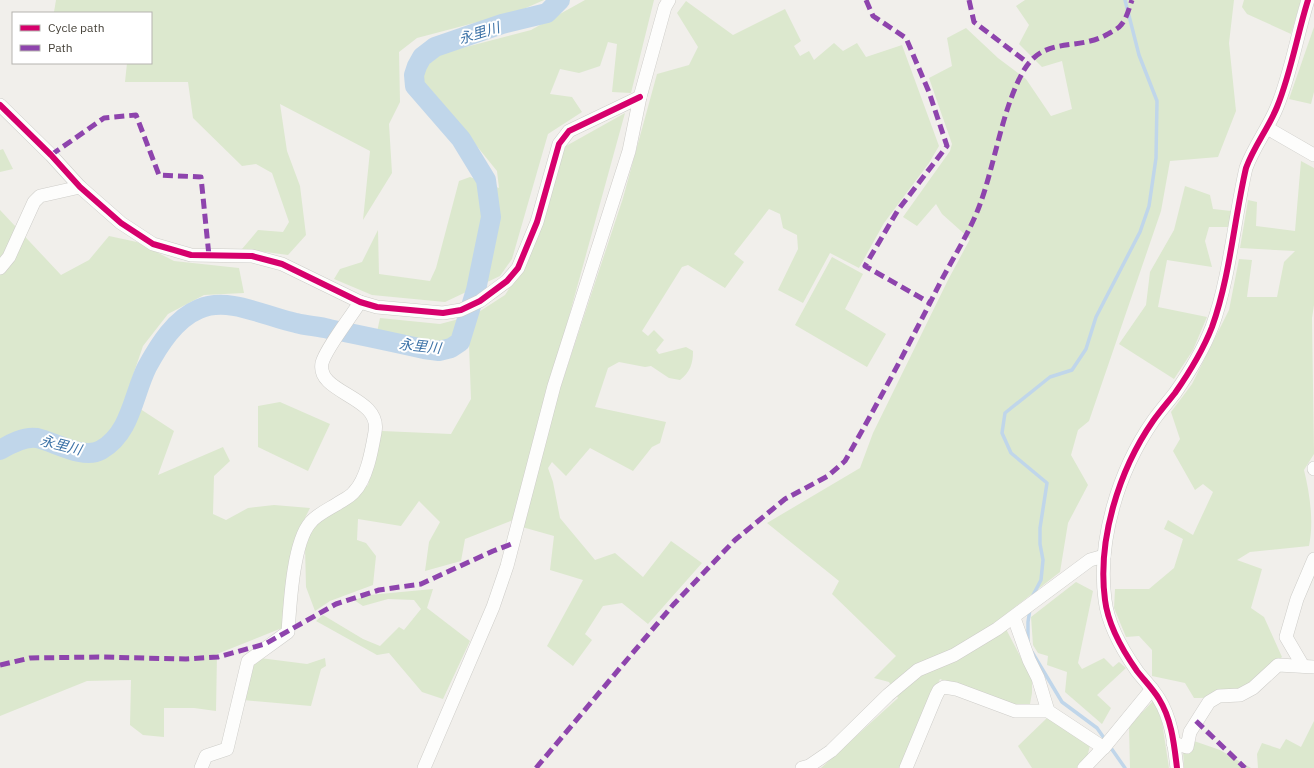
<svg xmlns="http://www.w3.org/2000/svg" width="1314" height="768" viewBox="0 0 1314 768" font-family="'IBM Plex Sans','Noto Sans JP',sans-serif">
	<style>
		.green { fill: #dce8ce }
		.lines { fill: none; stroke-linecap: round; stroke-linejoin: round }
		.stream { stroke: #c0d6ea; stroke-width: 3.5 }
		.river { stroke: #c0d6ea; stroke-width: 20 }
		.street-casing { stroke: #cecdc9; stroke-width: 14 }
		.street { stroke: #fdfdfc; stroke-width: 13 }
		.quiet { stroke: #8e44ad; stroke-width: 5; stroke-dasharray: 10 5; stroke-linecap: butt }
		.cycleway-casing { stroke: #fff; stroke-width: 8 }
		.cycleway { stroke: #d6006c; stroke-width: 6 }
		.labels { text-anchor: middle; dominant-baseline: central; stroke-width: 4; stroke-linejoin: round; paint-order: stroke }
		.water-label { font-size: 14px; font-style: italic; fill: #3c72a7; stroke: #fff }
	</style>
	<rect width="100%" height="100%" fill="#f1efeb"/>
	<!-- green -->
	<g class="green">
		<polygon points="56,0 544,0 519,11 417,38 399,52 400,102 389,124 392,173 363,220 370,151 280,104 287,151 300,186 306,235 288,255 242,249 258,230 283,232 289,222 272,173 256,164 242,166 193,118 188,82 125,82 127,63 151,63 151,13 58,13 54,12"/>
		<polygon points="585,0 654,0 631,93 612,92 617,44 608,42 600,66 579,73 560,69 550,94 572,97 582,112 548,134 512,259 500,276 445,302 372,295 334,279 340,269 362,262 378,230 379,274 430,281 436,268 459,181 470,177 499,188 497,171 432,91 421,81 425,67 443,53 531,30"/>
		<polygon points="1025,0 1234,0 1229,43 1236,111 1218,157 1170,161 1161,211 1089,421 1078,430 1071,455 1088,485 1068,523 1060,572 1006,614 1007,631 1032,679 1032,693 1030,704 1018,709 940,679 899,768 821,768 898,698 889,682 874,678 896,656 832,594 839,581 767,523 860,468 873,433 948,280 970,239 942,214 936,204 917,226 903,217 950,151 952,144 929,78 952,66 947,38 966,28 998,58 1026,79 1051,116 1072,109 1062,61 1042,67 1019,44 1029,25 1016,6"/>
		<polygon points="1244,0 1301,0 1291,34 1247,14 1242,7"/>
		<path d="M686,1L733,35L785,9L801,41L794,46L800,56L809,51L814,60L834,43L843,51L857,43L866,57L902,45L939,146L929,163L884,223L859,268L830,253L803,303L778,290L798,249L797,235L783,228L780,214L769,209L734,254L744,262L725,288L688,265L682,267L642,331L648,336L654,330L664,340L656,350L659,354L686,347L693,351C693,364 690,372 680,380L669,378L651,366L645,367L619,362L608,368L595,407L666,422L660,443L652,447L633,471L590,448L566,476L552,462L548,468L553,482L560,518L595,560L615,553L643,577L671,541L702,563L648,624L622,603L603,606L585,634L592,640L573,666L547,646L583,580L550,570L554,536L522,527L554,407L623,198L657,74L689,65L698,47L677,13Z"/>
		<polygon points="1314,27 1314,92 1311,104 1289,99"/>
		<polygon points="625,113 513,520 465,539 461,561 425,571 429,542 440,522 419,501 401,526 358,519 357,540 366,543 376,556 373,585 330,601 315,611 306,587 305,546 313,525 368,485 382,431 451,434 471,399 469,344 455,340 444,344 377,332 380,318 440,324 474,315 505,295 526,262 558,164 566,146"/>
		<polygon points="3,149 13,169 0,172 0,150"/>
		<path d="M1301,161L1314,168V305L1312,318L1314,454L1304,470C1310,495 1314,522 1309,546L1250,552L1237,560L1262,569L1251,608L1264,617L1282,657C1269,669 1256,683 1240,691C1227,697 1208,698 1194,698L1185,683L1152,676V650L1139,636L1126,637L1114,608L1115,589H1149L1174,568L1183,539L1164,529L1168,520L1193,535L1213,492L1203,484L1195,490L1173,451L1180,439L1171,412L1192,384L1229,310L1239,259L1252,260L1247,297H1277L1284,262L1295,251L1240,248L1248,200L1257,202L1256,226L1295,231Z"/>
		<polygon points="1185,186 1210,195 1213,209 1231,211 1229,227 1209,227 1205,241 1212,267 1167,260 1158,307 1207,317 1193,350 1174,379 1119,344 1146,305 1150,272 1174,230"/>
		<polygon points="0,210 61,275 89,260 109,236 137,242 174,261 239,268 244,293 204,295 168,314 143,346 125,399 174,431 158,475 223,447 230,461 214,476 213,514 226,520 248,508 274,505 310,508 298,532 282,628 217,654 216,711 194,708 164,708 164,737 143,735 130,725 131,680 87,681 0,716"/>
		<polygon points="832,257 863,274 845,309 886,334 867,367 795,325"/>
		<polygon points="280,402 330,424 308,471 258,447 258,406"/>
		<polygon points="1076,582 1093,591 1078,663 1082,669 1104,658 1113,667 1119,662 1126,668 1097,695 1111,708 1102,724 1065,692 1067,672 1047,665 1048,656 1038,653 1033,645 1031,617"/>
		<polygon points="433,589 427,608 470,641 443,699 422,692 389,653 377,655 316,621 323,615 363,639 380,646 399,627 404,630 421,609 414,600 388,599 363,606 354,600 369,595"/>
		<polygon points="260,658 307,664 325,658 326,666 321,669 311,706 243,700 252,664"/>
		<polygon points="1154,700 1162,722 1169,768 1130,768 1129,726"/>
		<polygon points="1047,718 1090,745 1087,758 1077,768 1032,768 1018,746"/>
		<polygon points="1314,721 1314,768 1258,768 1257,754 1262,743 1280,749 1286,739 1301,747"/>
		<polygon points="1194,741 1220,750 1251,768 1184,768 1183,750"/>
	</g>
	<g class="lines">
		<!-- stream -->
		<g class="stream">
			<polyline points="1032,597 1041,580 1043,560 1040,544 1040,528 1047,483 1011,453 1002,433 1005,413 1050,377 1072,370 1086,349 1096,317 1140,232 1149,206 1156,158 1157,101 1139,55 1125,0"/>
			<polyline points="1028,643 1028,622 1030,609"/>
			<polyline points="1032,652 1062,702 1097,728 1125,768"/>
		</g>
		<!-- river -->
		<path class="river" d="M0,450C10,444 24,436 37,438C55,442 83,460 101,450C131,433 133,395 147,367C159,345 175,319 199,309C229,296 266,317 296,323C307,326 318,326 329,329C360,335 392,342 424,349L439,351L451,348L460,342L476,290L491,217L486,180L461,139L415,86L414,75L417,66L422,57L435,47L502,24L547,13L560,0"/>
		<defs>
			<g id="street">
				<polyline points="0,105 51,155 80,187 121,223 153,244 191,255 252,256 282,264 360,302 377,307 443,313 461,310 480,301 507,281 518,268 537,222 559,144 569,131 640,97"/>
				<polyline points="1267,128 1314,155"/>
				<polyline points="0,268 9,257 34,202 40,196 80,187"/>
				<polyline points="1314,468 1314,469"/>
				<polyline points="1014,618 1029,660 1038,678 1048,711"/>
				<polyline points="1303,666 1286,637 1297,599 1314,559"/>
				<polyline points="1173,743 1187,747 1190,732 1209,702 1219,696 1240,695 1253,688 1278,665 1314,667"/>
				<path d="M201,768L206,756L227,749L248,661L288,632C290,604 293,543 310,523C316,515 329,509 337,504C343,500 350,497 354,492C367,479 372,449 375,432C382,396 316,394 322,363C326,348 351,317 360,302"/>
				<polyline points="424,768 493,607 507,566 554,386 629,151 640,97 665,7 669,0"/>
				<polyline points="802,768 809,766 831,751 888,695 918,670 954,655 997,629 1090,560 1104,556"/>
				<polyline points="906,768 936,696 939,690 944,687 956,689 1015,711 1048,711 1104,748"/>
				<polyline points="1084,768 1106,745 1152,689"/>
				<path d="M1177,768C1174,744 1172,720 1159,699C1153,689 1144,680 1137,671C1123,651 1108,625 1105,600C1097,540 1119,470 1153,421C1160,411 1168,402 1175,393C1189,373 1203,350 1212,327C1230,277 1234,220 1246,168C1254,146 1268,129 1277,107C1291,73 1297,35 1308,0"/>
			</g>
		</defs>
		<!-- street casing -->
		<use href="#street" class="street-casing"/>
		<!-- street -->
		<use href="#street" class="street"/>
		<!-- quiet -->
		<g class="quiet">
			<polyline points="866,0 873,16 906,38 929,92 947,146 898,210 865,266 930,303"/>
			<polyline points="969,0 974,22 1028,63"/>
			<polyline points="51,155 104,118 136,115 159,175 201,177 209,256"/>
			<polyline points="0,665 30,658 99,657 186,659 218,657 265,644 336,604 379,590 421,584 493,551 514,543"/>
			<polyline points="1196,721 1245,768"/>
			<path d="M536,768L673,605L735,540L785,499L828,476L845,461C878,403 910,343 940,283C953,258 969,233 979,207C995,165 1002,108 1024,70C1044,36 1077,51 1106,35C1111,32 1118,29 1121,25C1127,18 1129,8 1132,0"/>
		</g>
		<defs>
			<g id="cycleway">
				<polyline points="0,105 51,155 80,187 121,223 153,244 191,255 252,256 282,264 360,302 377,307 443,313 461,310 480,301 507,281 518,268 537,222 559,144 569,131 640,97"/>
				<path d="M1177,768C1174,744 1172,720 1159,699C1153,689 1144,680 1137,671C1123,651 1108,625 1105,600C1097,540 1119,470 1153,421C1160,411 1168,402 1175,393C1189,373 1203,350 1212,327C1230,277 1234,220 1246,168C1254,146 1268,129 1277,107C1291,73 1297,35 1308,0"/>
			</g>
		</defs>
		<!-- cycleway casing -->
		<use href="#cycleway" class="cycleway-casing"/>
		<!-- cycleway -->
		<use href="#cycleway" class="cycleway"/>
	</g>
	<g class="labels">
		<!-- water labels -->
		<g class="water-label">
			<text transform="translate(479 33) rotate(-17)">永里川</text>
			<text transform="translate(420 346) rotate(6)">永里川</text>
			<text transform="translate(61 445) rotate(14)">永里川</text>
		</g>
	</g>
	<!-- legend -->
	<rect x="12" y="12" width="140" height="52" fill="#ffffff" stroke="#b5b3af"/>
	<rect x="20" y="25" width="20" height="6" fill="#d6006c" stroke="#b5b3af"/>
	<text x="48" y="32" font-size="12" fill="#454138">Cycle path</text>
	<rect x="20" y="45" width="20" height="6" fill="#8e44ad" stroke="#b5b3af"/>
	<text x="48" y="52" font-size="12" fill="#454138">Path</text>
</svg>
